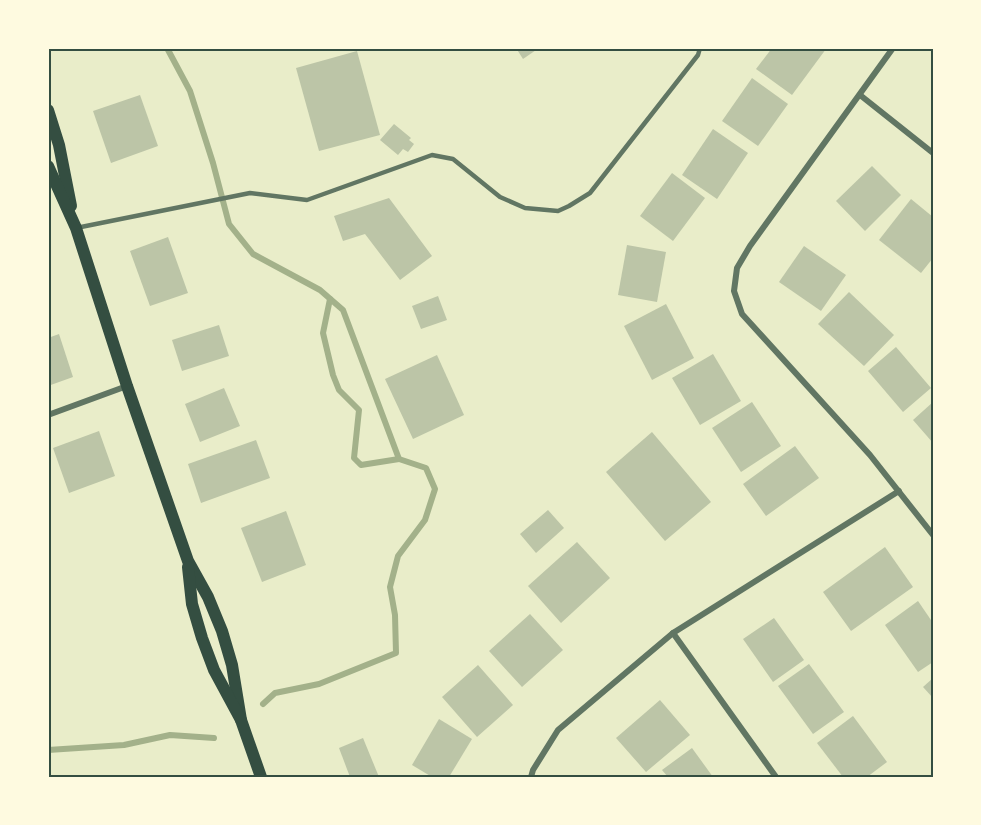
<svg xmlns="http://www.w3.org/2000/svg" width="981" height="825" viewBox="0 0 981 825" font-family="'Open Sans',sans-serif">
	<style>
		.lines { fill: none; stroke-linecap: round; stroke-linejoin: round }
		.stream { stroke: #a3b18a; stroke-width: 6 }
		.building { fill: #bcc5a7 }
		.service { stroke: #617663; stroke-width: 4.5 }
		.minor { stroke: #617663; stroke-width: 6 }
		.secondary { stroke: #344e41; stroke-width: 12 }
		.neatline { fill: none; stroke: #344e41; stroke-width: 2 }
	</style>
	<rect width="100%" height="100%" fill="#e9edc9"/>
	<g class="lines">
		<!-- stream -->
		<g class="stream">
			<polyline points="167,48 190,91 213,163 229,224 253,254 320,290 343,310 399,459 426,468 435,489 425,520 398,556 390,587 395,615 396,653 319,684 275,693 263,704"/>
			<polyline points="330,299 323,333 333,375 339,390 359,410 354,458 361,465 399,459"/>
			<polyline points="48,750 124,745 170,735 214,738"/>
		</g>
	</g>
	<!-- building -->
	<g class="building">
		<polygon points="516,48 539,48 523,59"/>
		<polygon points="772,48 824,48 826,49 792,95 756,69"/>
		<polygon points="357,51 380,135 319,151 296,68"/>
		<polygon points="752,78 788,104 758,146 722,121"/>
		<polygon points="140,95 158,146 111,163 93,111"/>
		<polygon points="394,124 411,138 409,140 414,144 408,152 403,149 398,155 380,140"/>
		<polygon points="713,129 748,153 717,199 682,175"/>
		<polygon points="872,166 901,195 865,231 836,201"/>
		<polygon points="672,173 705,198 673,241 640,216"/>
		<polygon points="389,198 432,256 400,280 365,234 343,241 334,216"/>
		<polygon points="911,199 933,217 933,258 921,273 879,240"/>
		<polygon points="168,237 188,293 150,306 130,251"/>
		<polygon points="627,245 666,252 657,302 618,295"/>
		<polygon points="804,246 846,275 821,311 779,282"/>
		<polygon points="849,292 894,335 864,366 818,324"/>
		<polygon points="438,296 447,320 421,329 412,306"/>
		<polygon points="666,304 694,358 652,380 624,326"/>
		<polygon points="219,325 229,356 182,371 172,340"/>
		<polygon points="59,334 73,377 48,386 48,338"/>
		<polygon points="896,347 931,388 903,412 868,371"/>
		<polygon points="713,354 741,401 700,425 672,378"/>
		<polygon points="437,355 464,415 413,439 385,379"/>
		<polygon points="224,388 240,426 200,442 185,404"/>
		<polygon points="752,402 781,446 741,472 712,428"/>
		<polygon points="933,402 933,443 913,420"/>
		<polygon points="99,431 115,476 69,493 53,448"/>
		<polygon points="652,432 711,502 665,541 606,472"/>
		<polygon points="256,440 270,478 201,503 188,464"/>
		<polygon points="795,446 819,478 766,516 743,484"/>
		<polygon points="548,510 564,528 536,553 520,534"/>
		<polygon points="286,511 306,565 262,582 241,528"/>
		<polygon points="577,542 610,578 561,623 528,586"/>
		<polygon points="885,547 913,587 851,631 823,592"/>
		<polygon points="918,601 933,623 933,662 918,672 885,625"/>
		<polygon points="530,614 563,650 522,687 489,651"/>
		<polygon points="774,618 804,660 773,682 743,639"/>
		<polygon points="809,664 844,712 813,734 778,686"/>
		<polygon points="478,665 513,705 477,737 442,697"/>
		<polygon points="933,678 933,698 923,687"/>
		<polygon points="660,700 690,735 646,772 616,738"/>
		<polygon points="853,716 887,762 867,777 843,777 817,743"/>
		<polygon points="439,719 472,739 449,777 432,777 412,765"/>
		<polygon points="363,738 379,777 350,777 339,748"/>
		<polygon points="692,748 713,777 668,777 662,770"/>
	</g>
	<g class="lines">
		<!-- service -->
		<polyline class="service" points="76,228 250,193 307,200 432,155 453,159 500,197 525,208 558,211 569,206 590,193 698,55 700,48"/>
		<!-- minor -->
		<g class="minor">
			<polyline points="893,48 750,246 737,268 734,291 742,314 870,455 933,535"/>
			<polyline points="860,95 933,153"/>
			<polyline points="48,415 127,386"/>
			<polyline points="673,633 776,777"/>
			<polyline points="531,777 533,770 558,730 673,633 899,491"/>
		</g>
		<!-- secondary -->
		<g class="secondary">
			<polyline points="48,110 59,145 71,206"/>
			<polyline points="48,166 76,228 127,386 188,561 208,597 222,631 232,665 241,720"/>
			<polyline points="188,567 192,604 202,638 214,670 241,720 261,777"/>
		</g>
	</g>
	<!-- border -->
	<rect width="981" height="825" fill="none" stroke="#fefae0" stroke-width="99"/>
	<rect x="50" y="50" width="882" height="726" class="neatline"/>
</svg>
